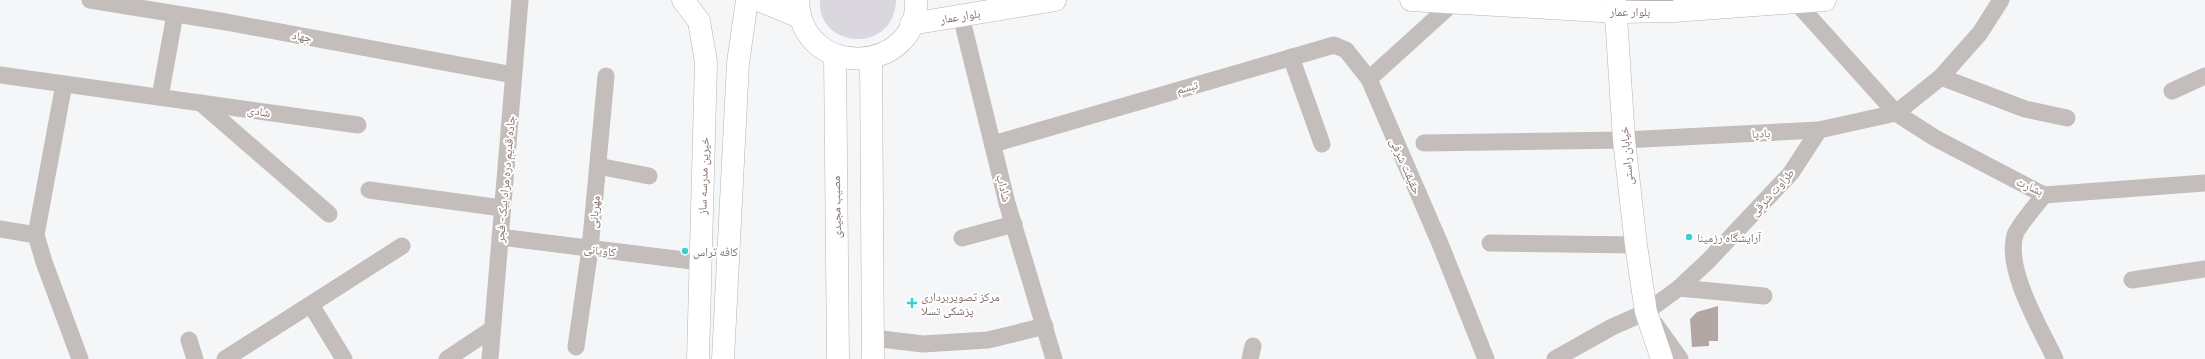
<svg xmlns="http://www.w3.org/2000/svg" width="2205" height="359" viewBox="0 0 2205 359" font-family="'Titillium Web','Noto Naskh Arabic',sans-serif">
	<style>
		.green { fill: #dad7de }
		.building { fill: #b2a7a5 }
		.lines { fill: none; stroke-linecap: round; stroke-linejoin: round }
		.secondary-casing { stroke: #bab2b0; stroke-width: 23 }
		.street { stroke: #c3bdbb; stroke-width: 17 }
		.secondary { stroke: #fff; stroke-width: 22 }
		.poi-dot { fill: #39d1d4; stroke: #fff; stroke-width: 1.5 }
		.labels { text-anchor: middle; dominant-baseline: central; stroke-width: 4; stroke-linejoin: round; paint-order: stroke }
		.street-label { font-size: 12px; fill: #84706a; stroke: #fff }
		.poi-label { font-size: 12px; fill: #84706a; stroke: #fff; text-anchor: start }
	</style>
	<rect width="100%" height="100%" fill="#f5f6f8"/>
	<!-- green -->
	<path class="green" d="M820,0H896C894,56 816,48 820,0Z"/>
	<!-- building -->
	<polygon class="building" points="1718,306 1718,341 1709,341 1709,346 1692,347 1690,319 1697,312"/>
	<g class="lines">
		<defs>
			<g id="secondary">
				<polyline points="683,0 699,21 706,62 698,359"/>
				<polyline points="758,0 800,17"/>
				<path d="M798,0C801,82 920,74 916,0"/>
				<polyline points="1411,0 1617,12 1674,11 1825,0"/>
				<polyline points="1615,0 1624,140 1636,245 1646,312 1662,359"/>
				<polyline points="911,24 1055,0"/>
				<polyline points="835,55 838,359"/>
				<polyline points="871,58 873,359"/>
				<polyline points="723,359 738,63 747,0"/>
			</g>
		</defs>
		<!-- secondary casing -->
		<use href="#secondary" class="secondary-casing"/>
		<!-- street -->
		<g class="street">
			<polyline points="90,0 226,22 513,75"/>
			<polyline points="1454,2 1369,79 1441,246 1486,359"/>
			<polyline points="1796,2 1896,113 1935,138 2044,195 2205,183"/>
			<polyline points="961,16 1007,203 1054,359"/>
			<polyline points="1291,57 1322,144"/>
			<polyline points="0,75 358,125"/>
			<polyline points="1941,77 2025,109 2067,118"/>
			<polyline points="64,84 36,235 44,262 80,359"/>
			<polyline points="2172,91 2205,76"/>
			<polyline points="160,97 175,14"/>
			<polyline points="201,103 329,214"/>
			<polyline points="1424,143 1624,140 1819,130 1896,113 1941,77 1980,33 2001,0"/>
			<polyline points="993,144 1334,45 1346,50 1369,79"/>
			<polyline points="598,166 649,176"/>
			<polyline points="369,190 502,208"/>
			<path d="M2044,195C2038,203 2017,227 2015,235C2005,270 2040,327 2055,359"/>
			<polyline points="0,229 36,235"/>
			<polyline points="500,237 700,262"/>
			<polyline points="962,238 1014,224"/>
			<polyline points="1490,243 1636,245"/>
			<polyline points="2132,280 2205,269"/>
			<polyline points="1679,288 1764,296"/>
			<polyline points="311,305 344,359"/>
			<polyline points="1655,324 1680,359"/>
			<polyline points="873,338 923,344 988,340 1045,326"/>
			<polyline points="189,340 195,359"/>
			<polyline points="576,347 590,249 606,76"/>
			<polyline points="225,359 402,246"/>
			<polyline points="447,359 492,329"/>
			<polyline points="490,359 520,0"/>
			<polyline points="1250,359 1253,346"/>
			<polyline points="1555,359 1612,327 1646,312 1679,288 1708,261 1791,173 1819,130"/>
		</g>
		<!-- secondary -->
		<use href="#secondary" class="secondary"/>
	</g>
	<!-- markers -->
	<g class="poi-dot">
		<circle cx="1689" cy="237" r="4"/>
		<circle cx="685" cy="251" r="4"/>
		<path d="M910 297h4v4h4v4h-4v4h-4v-4h-4v-4h4z"/>
	</g>
	<g class="labels">
		<!-- street labels -->
		<g class="street-label">
			<text x="1630" y="11">بلوار عمار</text>
			<text transform="translate(960 16) rotate(-9)">بلوار عمار</text>
			<text transform="translate(302 36) rotate(10)">جهاد</text>
			<text transform="translate(1187 87) rotate(-16)">تبسم</text>
			<text transform="translate(259 111) rotate(8)">شادی</text>
			<text transform="translate(1761 133) rotate(-3)">بادپا</text>
			<text transform="translate(1626 156) rotate(-95)">خیابان راستی</text>
			<text transform="translate(1406 166) rotate(66)">حقیقت شرفی</text>
			<text transform="translate(703 176) rotate(-88)">خیرین مدرسه ساز</text>
			<text transform="translate(505 179) rotate(-85)">جاده قدیم دره مراد بیک- فجر</text>
			<text transform="translate(2030 186) rotate(24)">بشارت</text>
			<text transform="translate(1004 188) rotate(76)">شاداب</text>
			<text transform="translate(1772 192) rotate(-48)">طراوت شرقی</text>
			<text transform="translate(836 207) rotate(-91)">مصیب مجیدی</text>
			<text transform="translate(594 212) rotate(-85)">مهربانی</text>
			<text transform="translate(600 250) rotate(7)">کاویانی</text>
		</g>
		<!-- poi labels -->
		<g class="poi-label">
			<text x="1697" y="237">آرایشگاه رزمینا</text>
			<text x="693" y="251">کافه تراس</text>
			<text x="921" y="296">مرکز تصویربرداری<tspan x="921" dy="14">پزشکی تسلا</tspan></text>
		</g>
	</g>
</svg>
